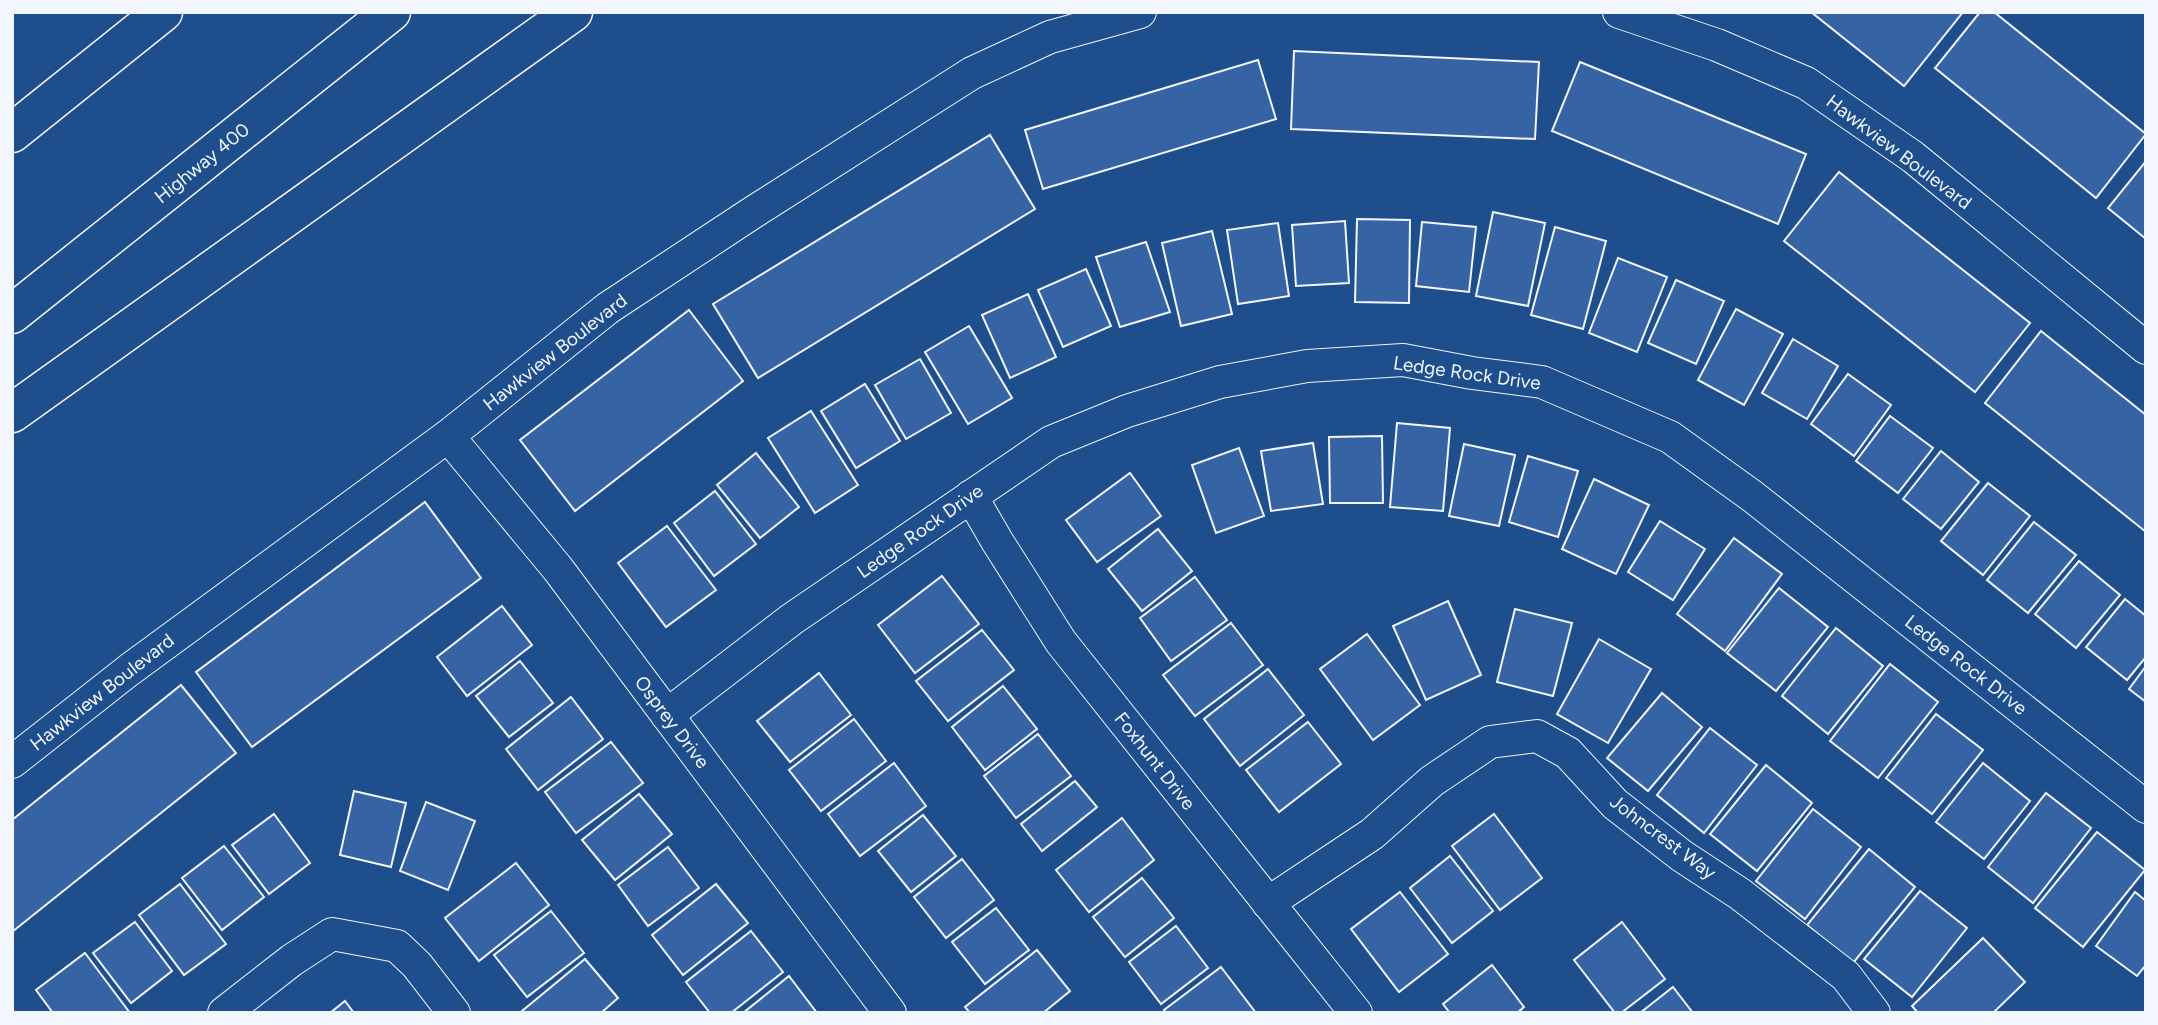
<svg xmlns="http://www.w3.org/2000/svg" width="2158" height="1025" viewBox="0 0 2158 1025" font-family="Figtree,sans-serif">
	<style>
		.building { fill: #3563a3; stroke: #f2f6ff; stroke-width: 2 }
		.lines { fill: none; stroke-linecap: round; stroke-linejoin: round }
		.minor-casing { stroke: #f2f6ff; stroke-width: 34 }
		.motorway-casing { stroke: #f2f6ff; stroke-width: 41 }
		.minor { stroke: #1f4e8c; stroke-width: 32 }
		.motorway { stroke: #1f4e8c; stroke-width: 38 }
		.labels { text-anchor: middle; dominant-baseline: central; stroke-width: 5; stroke-linejoin: round; paint-order: stroke }
		.street-label { font-size: 19px; fill: #f2f6ff; stroke: #1f4e8c }
	</style>
	<rect width="100%" height="100%" fill="#1f4e8c"/>
	<!-- building -->
	<g class="building">
		<polygon points="1811,12 1963,12 1904,86"/>
		<polygon points="1980,12 1994,12 2146,134 2096,198 1935,68"/>
		<polygon points="1294,51 1539,62 1535,139 1291,129"/>
		<polygon points="1258,60 1276,119 1043,189 1025,130"/>
		<polygon points="1580,62 1806,154 1778,224 1552,131"/>
		<polygon points="990,135 1035,209 758,378 713,304"/>
		<polygon points="2146,161 2146,239 2108,208"/>
		<polygon points="1839,172 2030,323 1975,392 1784,241"/>
		<polygon points="1493,212 1545,223 1528,306 1476,296"/>
		<polygon points="1357,219 1410,220 1409,303 1355,302"/>
		<polygon points="1345,221 1349,283 1296,286 1292,225"/>
		<polygon points="1422,222 1476,227 1469,292 1416,286"/>
		<polygon points="1278,223 1289,296 1238,304 1227,230"/>
		<polygon points="1555,227 1606,241 1583,329 1531,315"/>
		<polygon points="1212,231 1232,314 1181,326 1162,243"/>
		<polygon points="1146,242 1170,312 1120,327 1096,257"/>
		<polygon points="1618,258 1667,277 1637,352 1589,333"/>
		<polygon points="1086,269 1111,326 1063,347 1038,290"/>
		<polygon points="1676,280 1724,301 1696,364 1648,343"/>
		<polygon points="1028,294 1056,357 1010,378 982,315"/>
		<polygon points="1736,309 1783,334 1744,405 1698,380"/>
		<polygon points="689,310 743,381 575,511 520,440"/>
		<polygon points="969,326 1012,398 968,424 925,352"/>
		<polygon points="2041,331 2146,415 2146,532 1985,403"/>
		<polygon points="1793,339 1838,366 1807,419 1762,393"/>
		<polygon points="920,359 951,413 906,439 875,385"/>
		<polygon points="1848,374 1891,405 1854,456 1811,424"/>
		<polygon points="865,384 900,441 856,468 821,411"/>
		<polygon points="811,411 858,485 815,513 768,438"/>
		<polygon points="1890,416 1933,448 1898,493 1856,461"/>
		<polygon points="1397,423 1450,428 1443,511 1390,507"/>
		<polygon points="1382,436 1383,503 1330,503 1329,437"/>
		<polygon points="1313,443 1323,504 1271,511 1261,451"/>
		<polygon points="1464,444 1515,455 1499,526 1449,516"/>
		<polygon points="1239,448 1264,516 1216,533 1192,465"/>
		<polygon points="1941,451 1979,482 1941,529 1903,499"/>
		<polygon points="756,453 799,507 760,538 717,485"/>
		<polygon points="1528,456 1578,471 1558,537 1509,522"/>
		<polygon points="1130,473 1161,516 1097,562 1066,520"/>
		<polygon points="1594,479 1649,505 1616,574 1562,549"/>
		<polygon points="1988,483 2030,516 1983,575 1941,541"/>
		<polygon points="715,491 756,544 714,576 674,523"/>
		<polygon points="425,502 481,578 252,747 196,672"/>
		<polygon points="1660,521 1705,549 1673,600 1628,572"/>
		<polygon points="2034,522 2076,555 2028,613 1987,580"/>
		<polygon points="667,526 716,590 666,627 618,563"/>
		<polygon points="1158,529 1192,571 1142,611 1108,569"/>
		<polygon points="1734,538 1782,574 1725,651 1677,614"/>
		<polygon points="2079,561 2120,595 2076,648 2035,614"/>
		<polygon points="942,576 979,624 915,673 878,625"/>
		<polygon points="1195,577 1227,620 1171,661 1140,618"/>
		<polygon points="1779,588 1828,627 1776,691 1727,653"/>
		<polygon points="2125,599 2146,616 2146,657 2127,680 2086,647"/>
		<polygon points="1448,601 1481,675 1426,700 1393,626"/>
		<polygon points="502,606 532,645 467,696 437,657"/>
		<polygon points="1515,609 1572,623 1553,696 1497,682"/>
		<polygon points="1231,623 1263,665 1195,716 1163,675"/>
		<polygon points="1836,628 1883,666 1828,734 1782,696"/>
		<polygon points="982,630 1014,670 948,721 916,681"/>
		<polygon points="1367,634 1420,705 1373,740 1320,669"/>
		<polygon points="1599,639 1651,669 1608,743 1557,714"/>
		<polygon points="520,661 553,703 509,737 476,696"/>
		<polygon points="1890,664 1938,702 1878,778 1830,741"/>
		<polygon points="2146,666 2146,702 2129,689"/>
		<polygon points="1268,669 1304,715 1240,766 1204,719"/>
		<polygon points="819,673 851,715 790,762 757,721"/>
		<polygon points="181,685 236,753 12,932 12,820"/>
		<polygon points="1003,686 1037,729 985,770 952,727"/>
		<polygon points="1662,693 1702,727 1648,791 1607,758"/>
		<polygon points="571,697 603,739 538,790 506,749"/>
		<polygon points="1936,714 1983,750 1932,814 1886,778"/>
		<polygon points="854,719 886,761 821,811 789,770"/>
		<polygon points="1308,722 1341,764 1279,812 1246,770"/>
		<polygon points="1710,728 1757,765 1704,833 1657,795"/>
		<polygon points="1038,734 1071,776 1016,818 984,776"/>
		<polygon points="611,742 643,783 576,833 545,792"/>
		<polygon points="894,763 926,806 860,856 828,814"/>
		<polygon points="1983,763 2030,801 1984,859 1936,822"/>
		<polygon points="1766,765 1812,803 1757,871 1710,834"/>
		<polygon points="1075,781 1097,807 1042,851 1021,824"/>
		<polygon points="354,791 406,803 391,867 340,855"/>
		<polygon points="2046,793 2091,828 2033,903 1988,867"/>
		<polygon points="639,794 672,834 615,880 582,840"/>
		<polygon points="426,802 475,821 448,890 400,871"/>
		<polygon points="1813,809 1861,847 1805,919 1756,881"/>
		<polygon points="274,814 310,863 269,894 232,845"/>
		<polygon points="1494,814 1542,878 1500,910 1452,846"/>
		<polygon points="923,815 956,856 911,892 878,851"/>
		<polygon points="1122,818 1154,860 1089,912 1056,870"/>
		<polygon points="2097,832 2145,870 2083,947 2035,908"/>
		<polygon points="224,846 264,897 222,930 182,878"/>
		<polygon points="668,847 699,888 648,926 618,885"/>
		<polygon points="1869,849 1915,887 1853,963 1807,925"/>
		<polygon points="1450,856 1493,911 1452,943 1410,888"/>
		<polygon points="962,859 994,900 946,938 914,897"/>
		<polygon points="516,863 549,905 479,961 445,918"/>
		<polygon points="1142,878 1174,918 1125,957 1093,917"/>
		<polygon points="180,884 226,944 184,975 139,915"/>
		<polygon points="716,884 748,923 683,975 652,935"/>
		<polygon points="1920,891 1967,928 1912,997 1864,959"/>
		<polygon points="1400,892 1448,954 1399,992 1351,929"/>
		<polygon points="2135,892 2146,901 2146,965 2137,976 2096,946"/>
		<polygon points="996,908 1029,950 985,984 952,942"/>
		<polygon points="551,911 584,953 527,997 494,955"/>
		<polygon points="135,922 172,971 131,1003 93,953"/>
		<polygon points="1622,922 1665,979 1621,1013 1615,1013 1574,960"/>
		<polygon points="1176,926 1208,968 1161,1004 1129,962"/>
		<polygon points="751,931 783,972 731,1013 710,1013 686,982"/>
		<polygon points="1983,938 2025,982 1993,1013 1918,1013 1912,1006"/>
		<polygon points="1037,950 1070,991 1043,1013 970,1013 965,1007"/>
		<polygon points="85,953 130,1013 53,1013 36,990"/>
		<polygon points="585,959 618,998 601,1013 523,1013 522,1011"/>
		<polygon points="1492,965 1524,1007 1517,1013 1450,1013 1443,1004"/>
		<polygon points="1221,967 1256,1013 1166,1013 1164,1010"/>
		<polygon points="789,976 817,1013 743,1013"/>
		<polygon points="1673,987 1693,1013 1640,1013"/>
		<polygon points="345,1001 354,1013 330,1013"/>
	</g>
	<g class="lines">
		<defs>
			<g id="minor">
				<polyline points="1619,12 1717,45 1806,83 1913,157 2146,348"/>
				<polyline points="448,436 558,569 890,1013"/>
				<polyline points="971,496 997,541 1061,642 1356,1013"/>
				<polyline points="667,715 792,619 1051,442 1127,411 1220,382 1307,366 1403,360 1472,373 1542,382 1670,437 1752,496 2146,807"/>
				<polyline points="12,762 129,670 448,436 608,308 752,213 972,73 1050,37 1140,12"/>
				<polyline points="1268,903 1372,834 1432,781 1490,742 1537,736 1568,753 1615,804 1682,856 1740,894 1846,976 1874,1013"/>
				<polyline points="224,1013 292,960 332,934 397,946 417,965 454,1013"/>
			</g>
			<g id="motorway">
				<polyline points="12,133 163,12"/>
				<polyline points="12,314 391,12"/>
				<polyline points="12,413 573,12"/>
			</g>
		</defs>
		<!-- minor casing -->
		<use href="#minor" class="minor-casing"/>
		<!-- motorway casing -->
		<use href="#motorway" class="motorway-casing"/>
		<!-- minor -->
		<use href="#minor" class="minor"/>
		<!-- motorway -->
		<use href="#motorway" class="motorway"/>
	</g>
	<g class="labels">
		<!-- street labels -->
		<g class="street-label">
			<text transform="translate(1899 152) rotate(37)">Hawkview Boulevard</text>
			<text transform="translate(202 163) rotate(-39)">Highway 400</text>
			<text transform="translate(555 352) rotate(-38)">Hawkview Boulevard</text>
			<text transform="translate(1467 373) rotate(8)">Ledge Rock Drive</text>
			<text transform="translate(920 531) rotate(-35)">Ledge Rock Drive</text>
			<text transform="translate(1966 665) rotate(38)">Ledge Rock Drive</text>
			<text transform="translate(102 692) rotate(-38)">Hawkview Boulevard</text>
			<text transform="translate(672 722) rotate(53)">Osprey Drive</text>
			<text transform="translate(1155 761) rotate(52)">Foxhunt Drive</text>
			<text transform="translate(1663 837) rotate(37)">Johncrest Way</text>
		</g>
	</g>
	<!-- border -->
	<rect width="2158" height="1025" fill="none" stroke="#f2f6ff" stroke-width="28"/>
</svg>
